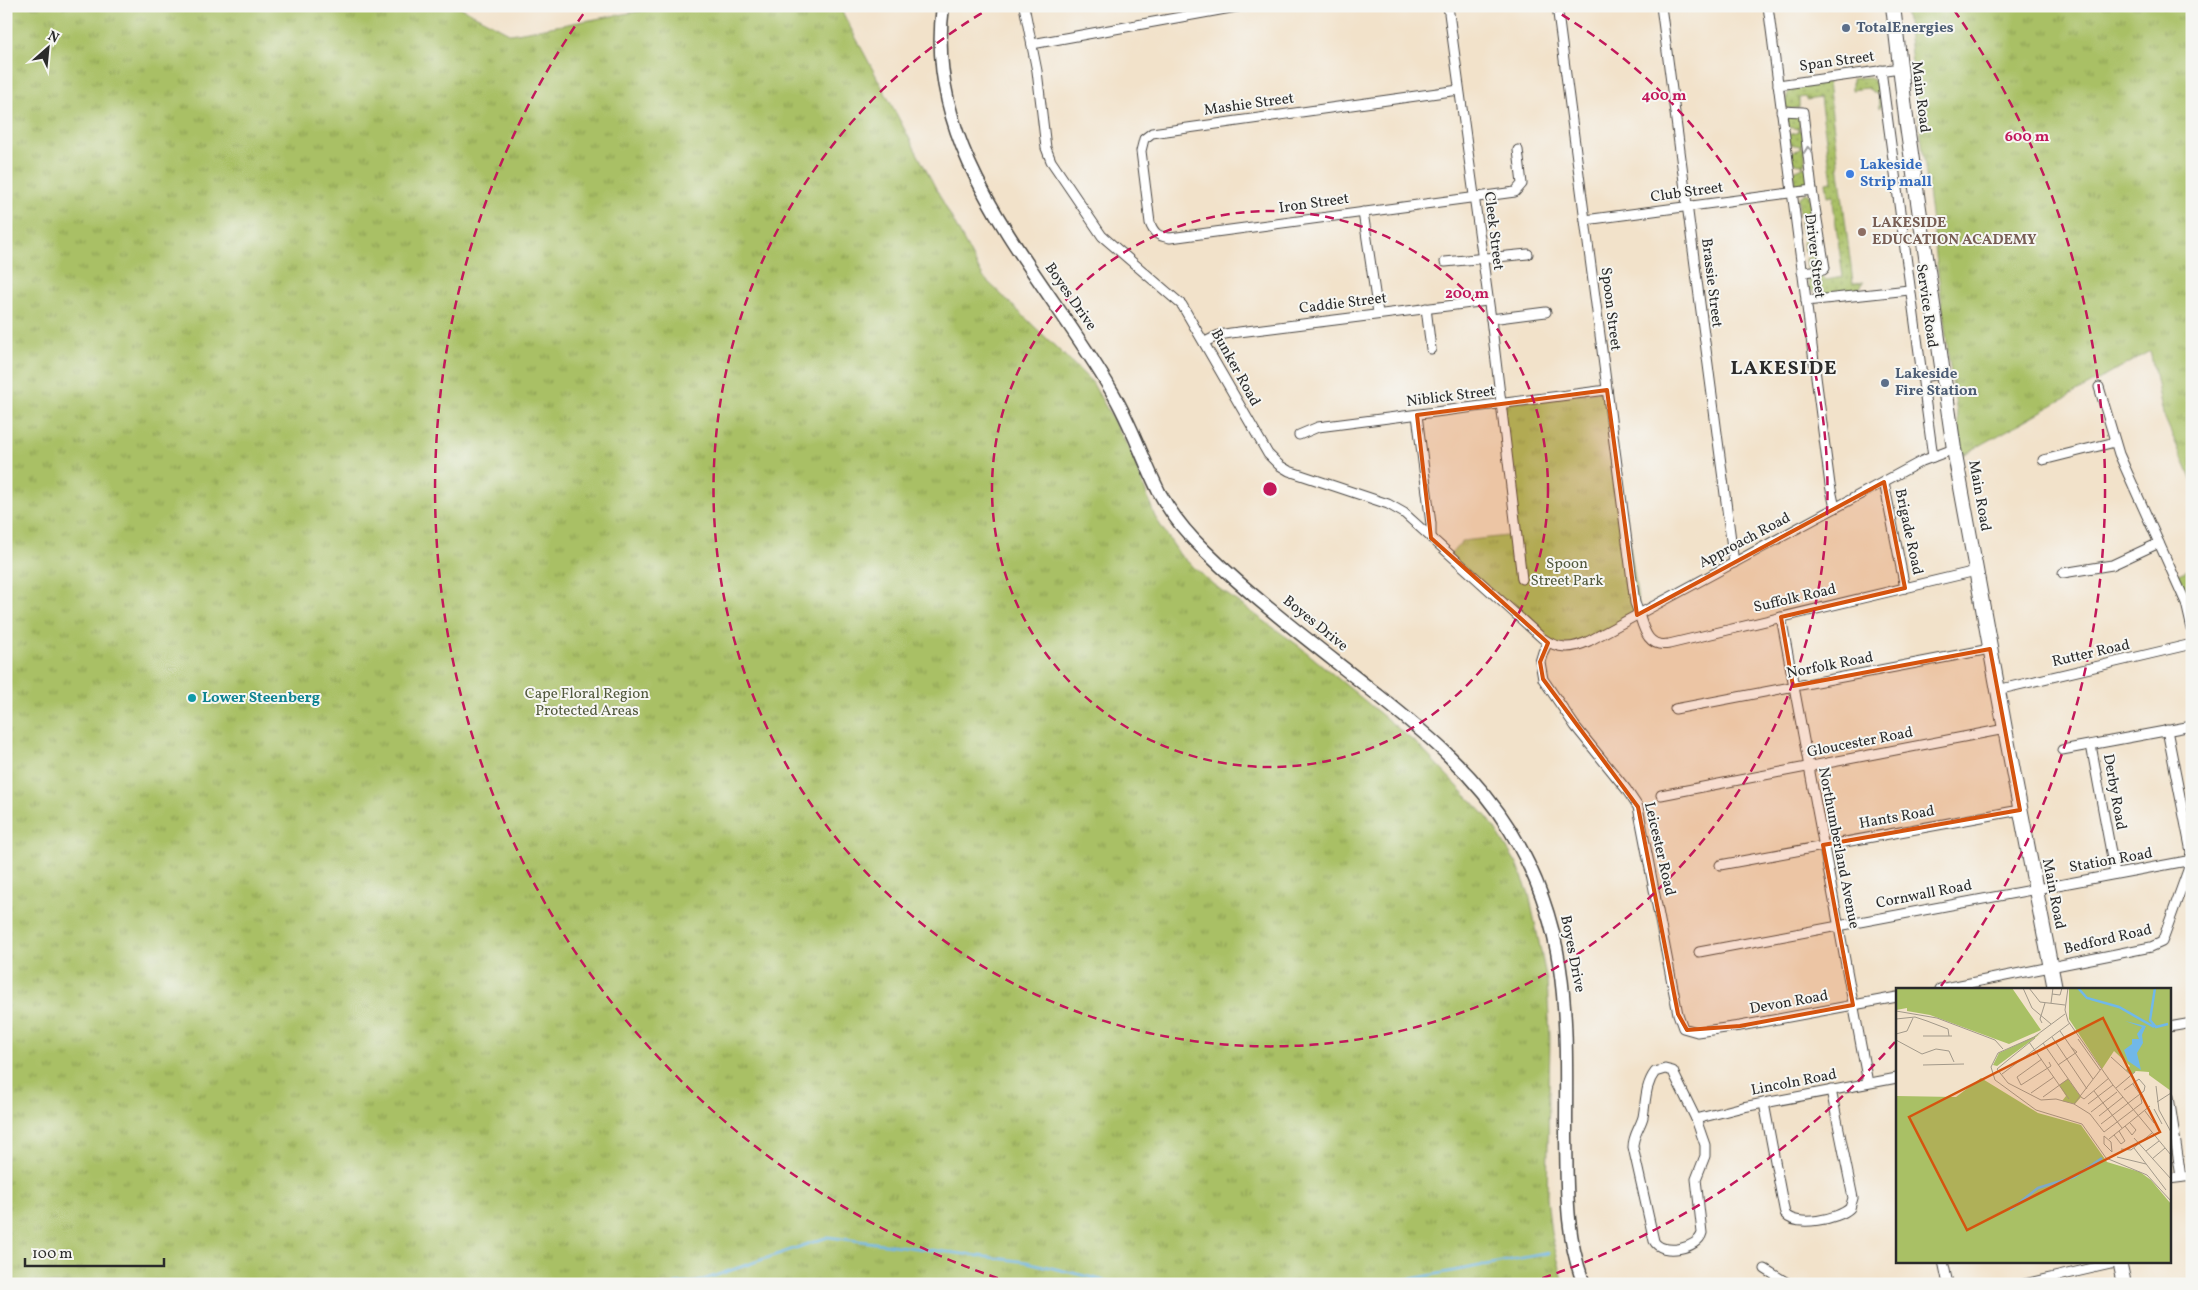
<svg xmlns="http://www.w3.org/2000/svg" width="2198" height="1290" viewBox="0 0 2198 1290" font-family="Vollkorn,serif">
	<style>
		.grass { fill: url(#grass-dots); stroke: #6a7648 }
		.park { fill: url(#park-tufts); stroke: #6a7648 }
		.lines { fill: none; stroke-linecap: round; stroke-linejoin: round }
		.stream { stroke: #71b8e8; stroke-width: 2.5 }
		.minor-casing { stroke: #494643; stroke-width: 11 }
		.secondary-casing { stroke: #494643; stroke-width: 15 }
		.primary-casing { stroke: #494643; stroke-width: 16 }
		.minor { stroke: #fff; stroke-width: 9 }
		.secondary { stroke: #fff; stroke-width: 12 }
		.primary { stroke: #fff; stroke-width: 14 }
		.oneway { stroke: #a0a0a0 }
		.marked { fill: #d5540f; fill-opacity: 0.2; stroke: #d5540f; stroke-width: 4; stroke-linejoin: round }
		.ring { fill: none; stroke: #c2185b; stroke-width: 2.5; stroke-dasharray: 9 6 }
		.service-dot { fill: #5c6f8a; stroke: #f6f6f2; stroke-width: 2 }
		.shop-dot { fill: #3f7fe0; stroke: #f6f6f2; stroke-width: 2 }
		.education-dot { fill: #8d6e63; stroke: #f6f6f2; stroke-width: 2 }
		.culture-dot { fill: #0f9aa8; stroke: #f6f6f2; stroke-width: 2 }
		.labels { text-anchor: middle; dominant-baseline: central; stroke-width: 4; stroke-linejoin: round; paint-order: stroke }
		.service-label { font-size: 15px; font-weight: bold; fill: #4e5e75; stroke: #f6f6f2; text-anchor: start }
		.street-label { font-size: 15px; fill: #2b2b2b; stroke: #f6f6f2 }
		.shop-label { font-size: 15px; font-weight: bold; fill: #366cbe; stroke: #f6f6f2; text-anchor: start }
		.education-label { font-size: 15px; font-weight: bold; fill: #785e54; stroke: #f6f6f2; text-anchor: start }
		.park-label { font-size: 15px; fill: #51583c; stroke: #f6f6f2 }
		.culture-label { font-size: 15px; font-weight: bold; fill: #0d838f; stroke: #f6f6f2; text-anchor: start }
		.district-label { font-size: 20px; font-weight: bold; letter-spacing: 1px; fill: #2b2b2b; stroke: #f6f6f2 }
		.inset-river { fill: none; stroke: #71b8e8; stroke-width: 2.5 }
		.inset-road { fill: none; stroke: #a2998a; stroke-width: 1 }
		.view { fill: #d5540f; fill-opacity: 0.15; stroke: #d5540f; stroke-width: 2.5 }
		.inset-edge { fill: none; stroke: #2b2b2b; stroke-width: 2.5 }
		.centre { fill: #c2185b; stroke: #f6f6f2; stroke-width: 2.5 }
		.ring-label { font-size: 15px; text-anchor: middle; font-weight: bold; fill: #c2185b; stroke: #f6f6f2; stroke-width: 4; stroke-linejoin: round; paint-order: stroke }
	</style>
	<defs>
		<pattern id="grass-dots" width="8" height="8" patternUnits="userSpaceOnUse" patternTransform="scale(1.25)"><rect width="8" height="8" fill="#a9c065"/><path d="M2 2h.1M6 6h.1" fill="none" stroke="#8a9c53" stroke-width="1.8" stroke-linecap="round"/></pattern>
		<pattern id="park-tufts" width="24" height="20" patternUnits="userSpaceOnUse" patternTransform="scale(1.25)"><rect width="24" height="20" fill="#a9c065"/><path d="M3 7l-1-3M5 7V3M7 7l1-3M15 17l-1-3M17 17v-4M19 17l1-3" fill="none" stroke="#8a9c53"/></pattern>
	</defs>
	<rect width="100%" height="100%" fill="#f6f6f2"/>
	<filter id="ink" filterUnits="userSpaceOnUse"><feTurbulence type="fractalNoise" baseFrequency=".02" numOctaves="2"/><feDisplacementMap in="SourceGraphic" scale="10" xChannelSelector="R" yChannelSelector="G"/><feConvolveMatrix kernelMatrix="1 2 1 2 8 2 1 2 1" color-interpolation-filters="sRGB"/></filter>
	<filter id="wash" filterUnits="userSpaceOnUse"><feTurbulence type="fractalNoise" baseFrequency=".0096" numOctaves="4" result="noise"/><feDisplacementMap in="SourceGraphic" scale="20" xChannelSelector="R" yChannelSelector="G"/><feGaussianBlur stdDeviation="1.12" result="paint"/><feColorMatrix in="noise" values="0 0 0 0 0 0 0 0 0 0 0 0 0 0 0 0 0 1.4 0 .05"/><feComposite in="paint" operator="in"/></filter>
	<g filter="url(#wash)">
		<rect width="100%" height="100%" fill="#f2e2ca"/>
		<!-- grass -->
		<g class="grass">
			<path d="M1866,77C1881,81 1880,94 1881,107L1879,108L1878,95L1867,88L1852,90V79Z"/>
			<path d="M1828,82L1853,283L1864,282L1859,289C1847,291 1815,301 1809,287C1808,284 1808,279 1808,275L1821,274L1826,280L1843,277L1833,202L1834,195L1828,196L1826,182L1832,181L1820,98L1806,100L1805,97L1799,98V108L1786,109C1782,81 1807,85 1828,82Z"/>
			<polygon points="1796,114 1800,117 1799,130 1802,131 1804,143 1801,145 1802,149 1805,149 1805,163 1803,164 1804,167 1807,168 1810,184 1806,188 1796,186 1794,171 1803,167 1802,164 1793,163 1791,152 1800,149 1800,146 1790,144 1789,135 1798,132 1798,129 1788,127 1787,117"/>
			<polygon points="1806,193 1809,195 1813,206 1810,214 1816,231 1812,233 1812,236 1817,237 1819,248 1814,251 1815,254 1817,255 1819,266 1807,269 1806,259 1814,255 1813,252 1804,251 1803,241 1812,238 1811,235 1802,233 1800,222 1809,219 1809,215 1799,214 1798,198"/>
		</g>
		<!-- park -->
		<g class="park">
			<polygon points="6,6 458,6 511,34 669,6 839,6 983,277 1092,382 1131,452 1155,517 1180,555 1214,585 1299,646 1418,745 1488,818 1517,864 1529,894 1547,981 1550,1037 1547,1198 1551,1233 1564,1284 6,1284"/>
			<polygon points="1905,6 2192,6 2192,481 2163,414 2150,351 1963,455 1949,360"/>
			<polygon points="1607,390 1640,614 1589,641 1555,646 1450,555 1462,541 1516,535 1501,404"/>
			<polygon points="2192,568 2192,629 2174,576"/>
		</g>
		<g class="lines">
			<!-- stream -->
			<g class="stream">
				<polyline points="675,1284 697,1282 828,1237 1027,1262 1119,1284"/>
				<polyline points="1384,1284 1548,1253"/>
			</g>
		</g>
	</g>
	<g filter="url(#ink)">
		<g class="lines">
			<defs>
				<g id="minor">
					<path d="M1024,6L1037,71L1046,148L1051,161L1102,236L1182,305L1268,454L1279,465L1289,471L1388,504L1404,513L1542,638C1559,650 1572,649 1589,641L1922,461L1954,449"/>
					<polyline points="1448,6 1491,319 1522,579"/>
					<path d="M1557,6L1635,603C1643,620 1643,649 1669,644L1976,571"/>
					<polyline points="1661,6 1734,563"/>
					<polyline points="1768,6 1830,485 1835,508"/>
					<polyline points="1032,44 1242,6"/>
					<polyline points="1881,70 1933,457"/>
					<polyline points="1778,85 1900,68"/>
					<path d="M1459,90L1152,133L1144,139L1141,151L1150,223C1154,234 1158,236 1170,238L1515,192L1522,184L1518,150"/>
					<polyline points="1363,212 1378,313"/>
					<polyline points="1585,220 1812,190 1803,112 1781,111"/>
					<polyline points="1445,262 1528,254"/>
					<polyline points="1802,272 1823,270 1825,268 1812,190"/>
					<polyline points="1806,301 1909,290"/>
					<polyline points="1426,308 1431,349"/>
					<polyline points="1491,319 1546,312"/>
					<polyline points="1205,342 1219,335 1231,333 1487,301"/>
					<polyline points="1921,377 1942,374"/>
					<polyline points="2099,387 2119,454 2186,603 2192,629"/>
					<polyline points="1417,415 1431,524 1431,538"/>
					<polyline points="1299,435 1318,427 1607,390"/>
					<polyline points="2043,460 2115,442"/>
					<polyline points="1884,482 1905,588"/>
					<polyline points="2063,573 2112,565 2159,543"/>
					<polyline points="1781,617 1868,1083"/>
					<polyline points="1548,642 1543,652 1540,662 1543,679 1575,726 1626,789 1638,807 1678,1014 1683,1028 1697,1032 1740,1026 1897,997"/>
					<polyline points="1997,690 2192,644"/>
					<polyline points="1675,709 1990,649"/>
					<polyline points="2091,745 2115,874"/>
					<polyline points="2062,750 2192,726"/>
					<polyline points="1661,795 2005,729"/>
					<polyline points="1720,865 2020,810"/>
					<polyline points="1699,952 2192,860"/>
					<polyline points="1940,989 2151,947 2162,942 2188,870 2191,852 2167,730"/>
					<polyline points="2169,1027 2192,1023"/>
					<path d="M1665,1069L1673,1071L1675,1076L1696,1119L1705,1145V1156L1696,1179L1702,1233C1698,1249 1662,1256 1654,1241L1633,1147C1633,1135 1640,1128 1643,1117C1646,1101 1645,1085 1655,1072Z"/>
					<polyline points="2169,1097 2181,1177"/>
					<path d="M1764,1103L1785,1214C1796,1228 1839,1219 1850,1208L1853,1198L1831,1090"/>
					<polyline points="1696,1119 1743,1107 1897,1078"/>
					<polyline points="2169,1179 2192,1176"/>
					<polyline points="1943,1261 1948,1284"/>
					<polyline points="1765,1269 1789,1284"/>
					<polyline points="2024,1284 2119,1262"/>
				</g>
				<path id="secondary" d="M943,6C922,156 1042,271 1111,390C1131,423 1142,458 1159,492C1171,514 1187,534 1205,551C1259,604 1320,649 1379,696C1428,735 1476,775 1510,830C1572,932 1566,1021 1566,1135C1567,1186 1565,1236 1584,1284"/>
				<g id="primary">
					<polyline points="1893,6 1907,126 1954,449 2005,729 2055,989"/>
					<polyline points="2119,1261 2124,1284"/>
				</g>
			</defs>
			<!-- minor casing -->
			<use href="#minor" class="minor-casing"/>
			<!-- secondary casing -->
			<use href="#secondary" class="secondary-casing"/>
			<!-- primary casing -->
			<use href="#primary" class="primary-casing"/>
			<!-- minor -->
			<use href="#minor" class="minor"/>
			<!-- secondary -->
			<use href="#secondary" class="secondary"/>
			<!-- primary -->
			<use href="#primary" class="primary"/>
		</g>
		<!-- one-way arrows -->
		<defs><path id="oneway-chevron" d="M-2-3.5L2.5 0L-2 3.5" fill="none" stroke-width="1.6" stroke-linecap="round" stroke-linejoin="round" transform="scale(1.25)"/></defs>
		<use class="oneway" href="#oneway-chevron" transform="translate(1808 150) rotate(-96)"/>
	</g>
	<!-- marked area -->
	<path class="marked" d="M1607,390L1637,615L1884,482L1905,588L1781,617L1793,686L1990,649L2020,810L1823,845L1853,1005L1740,1026L1687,1030L1678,1014L1638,807L1543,679L1540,662L1548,643L1431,538L1417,415Z"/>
	<!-- distance rings -->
	<g class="ring">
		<circle cx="1270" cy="489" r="278"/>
		<path d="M1549 7A557 557 0 1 1 992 7"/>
		<path d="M1895 1042A835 835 0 0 1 1528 1283M1012 1283A835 835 0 0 1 586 10M1954 10A835 835 0 0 1 1941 986"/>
	</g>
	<!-- markers -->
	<g class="service-dot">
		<circle cx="1846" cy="28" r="5"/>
		<circle cx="1885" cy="383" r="5"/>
	</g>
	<circle class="shop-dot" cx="1850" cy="174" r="5"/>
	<circle class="education-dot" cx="1862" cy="232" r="5"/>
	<circle class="culture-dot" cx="192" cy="698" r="5"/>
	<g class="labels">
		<!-- service labels -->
		<g class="service-label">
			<text x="1856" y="28">TotalEnergies</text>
			<text x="1895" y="374">Lakeside<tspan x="1895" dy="17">Fire Station</tspan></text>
		</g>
		<!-- street labels -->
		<g class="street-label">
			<text transform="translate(1837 62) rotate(-8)">Span Street</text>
			<text transform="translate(1920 97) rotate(83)">Main Road</text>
			<text transform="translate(1249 105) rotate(-8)">Mashie Street</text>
			<text transform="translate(1687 193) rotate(-8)">Club Street</text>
			<text transform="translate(1314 204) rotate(-8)">Iron Street</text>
			<text transform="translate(1493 231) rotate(83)">Cleek Street</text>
			<text transform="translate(1814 256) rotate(83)">Driver Street</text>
			<text transform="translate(1711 283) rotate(83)">Brassie Street</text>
			<text transform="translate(1070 297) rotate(55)">Boyes Drive</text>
			<text transform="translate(1343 304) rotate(-7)">Caddie Street</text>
			<text transform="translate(1926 306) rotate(82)">Service Road</text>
			<text transform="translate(1610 309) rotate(83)">Spoon Street</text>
			<text transform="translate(1235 368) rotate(61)">Bunker Road</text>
			<text transform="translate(1451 397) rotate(-7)">Niblick Street</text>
			<text transform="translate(1979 496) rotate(80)">Main Road</text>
			<text transform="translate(1908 532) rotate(78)">Brigade Road</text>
			<text transform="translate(1745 541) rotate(-28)">Approach Road</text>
			<text transform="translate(1795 599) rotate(-13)">Suffolk Road</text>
			<text transform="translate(1315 624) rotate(39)">Boyes Drive</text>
			<text transform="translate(2091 654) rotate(-13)">Rutter Road</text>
			<text transform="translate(1830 666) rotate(-11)">Norfolk Road</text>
			<text transform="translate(1860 743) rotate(-11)">Gloucester Road</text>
			<text transform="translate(2114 792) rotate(80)">Derby Road</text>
			<text transform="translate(1897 818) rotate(-10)">Hants Road</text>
			<text transform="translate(1838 848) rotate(79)">Northumberland Avenue</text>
			<text transform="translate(1659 849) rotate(77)">Leicester Road</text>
			<text transform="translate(2111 861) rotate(-10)">Station Road</text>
			<text transform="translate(2053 894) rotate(79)">Main Road</text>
			<text transform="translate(1924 895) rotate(-11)">Cornwall Road</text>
			<text transform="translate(2108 940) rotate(-13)">Bedford Road</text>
			<text transform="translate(1572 954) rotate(79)">Boyes Drive</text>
			<text transform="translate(1789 1003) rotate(-10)">Devon Road</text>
			<text transform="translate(1794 1083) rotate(-11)">Lincoln Road</text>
		</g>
		<!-- shop labels -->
		<g class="shop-label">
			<text x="1860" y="165">Lakeside<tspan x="1860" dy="17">Strip mall</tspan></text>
		</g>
		<!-- education labels -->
		<g class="education-label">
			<text x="1872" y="223">LAKESIDE<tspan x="1872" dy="17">EDUCATION ACADEMY</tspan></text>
		</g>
		<!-- park labels -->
		<g class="park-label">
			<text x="1567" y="564">Spoon<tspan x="1567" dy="17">Street Park</tspan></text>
			<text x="587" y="694">Cape Floral Region<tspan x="587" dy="17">Protected Areas</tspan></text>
		</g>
		<!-- culture labels -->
		<g class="culture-label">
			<text x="202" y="698">Lower Steenberg</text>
		</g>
		<!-- district labels -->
		<g class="district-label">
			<text x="1784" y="369">LAKESIDE</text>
		</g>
	</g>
	<!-- overview -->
	<g transform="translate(1896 988)">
		<rect width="275" height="275" fill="#f2e2ca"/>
		<path d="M0,0H116L145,42L113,56L34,27L11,23V20L0,22ZM144,46L101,78L97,77L103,65Z" fill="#a9c065"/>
		<path d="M173,0H275V103L253,87V84L240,83L235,87L230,82L234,78L218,63L206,81L173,31ZM85,90L142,125L185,137L211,174L244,184L255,192L275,216V275H0V108L60,109ZM172,91L185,109L179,116L166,113L170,108L163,97Z" fill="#a9c065"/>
		<path d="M229,33L250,38L246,47L247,55L241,65L245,82L232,73L228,62L236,56V51H243L241,46L246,39Z" fill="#71b8e8"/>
		<path class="inset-river" d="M182,0L191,10L223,19L258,39M259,0L254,32L260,39L272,36M114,222L142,200L178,189L206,170"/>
		<path class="inset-road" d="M127,0L136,20L155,36M133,0L144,14L169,17M172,0L169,22L172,33L217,97L275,167M156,6L164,7L166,0M155,15L157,0M0,23L41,30L99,52L107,61M169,26L138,49L102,65L95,79L99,92L140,122L186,136L210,170L251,187L275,213M0,31L19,29L31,33L52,41L53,48M146,35L144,31L149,15M164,43L197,91M0,46L11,43L17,30M27,48H56M156,49L191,101M139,50L101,81L112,95L145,112L160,111L178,116M182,51L204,82M0,52L26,66L40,61L53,63L58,74M133,54L173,111M147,55L185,109M215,69L235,87M146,71L121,89L125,97L155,78L153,74M27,77L68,76M162,77L181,64L175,59M106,86L174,35M260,98L263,122L275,144M220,100L239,84M198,103L226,140M135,105L158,89M147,109L172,91M185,109L188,111L213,90M261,114L275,105M178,116L194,126L208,144L246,115L244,106L237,96M178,116L205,81M192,116L217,97M258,121L266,136M249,123L258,135M195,124L221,104M203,128L227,109M205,136L248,103L249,98L243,91L228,102M229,138L236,147L240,142L234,135M218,147L225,156L229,153L223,143M208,148L215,154L216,164L208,156ZM238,150L275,191M213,151L254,118M238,160L270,202M225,161L235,162L256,145M250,163L263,153M221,169L250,176M256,171L269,160"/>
		<path class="view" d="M207,30L264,144L71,242L13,129Z"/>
		<rect width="275" height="275" class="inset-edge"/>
	</g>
	<circle cx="1270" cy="489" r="8" class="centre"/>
	<g class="ring-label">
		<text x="1664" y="100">400 m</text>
		<text x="2027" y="141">600 m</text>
		<text x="1467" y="298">200 m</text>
	</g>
	<!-- margin -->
	<rect width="2198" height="1290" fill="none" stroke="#f6f6f2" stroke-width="25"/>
	<!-- north arrow -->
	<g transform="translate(48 48) rotate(27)" stroke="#f6f6f2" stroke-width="4" paint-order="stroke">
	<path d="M0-4L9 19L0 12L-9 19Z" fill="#2b2b2b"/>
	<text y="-8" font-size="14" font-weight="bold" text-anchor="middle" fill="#2b2b2b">N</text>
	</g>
	<!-- scale -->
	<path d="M25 1258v8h139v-8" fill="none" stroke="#2b2b2b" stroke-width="2.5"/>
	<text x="32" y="1258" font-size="15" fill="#2b2b2b" stroke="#f6f6f2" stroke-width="4" paint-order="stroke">100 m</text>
</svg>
